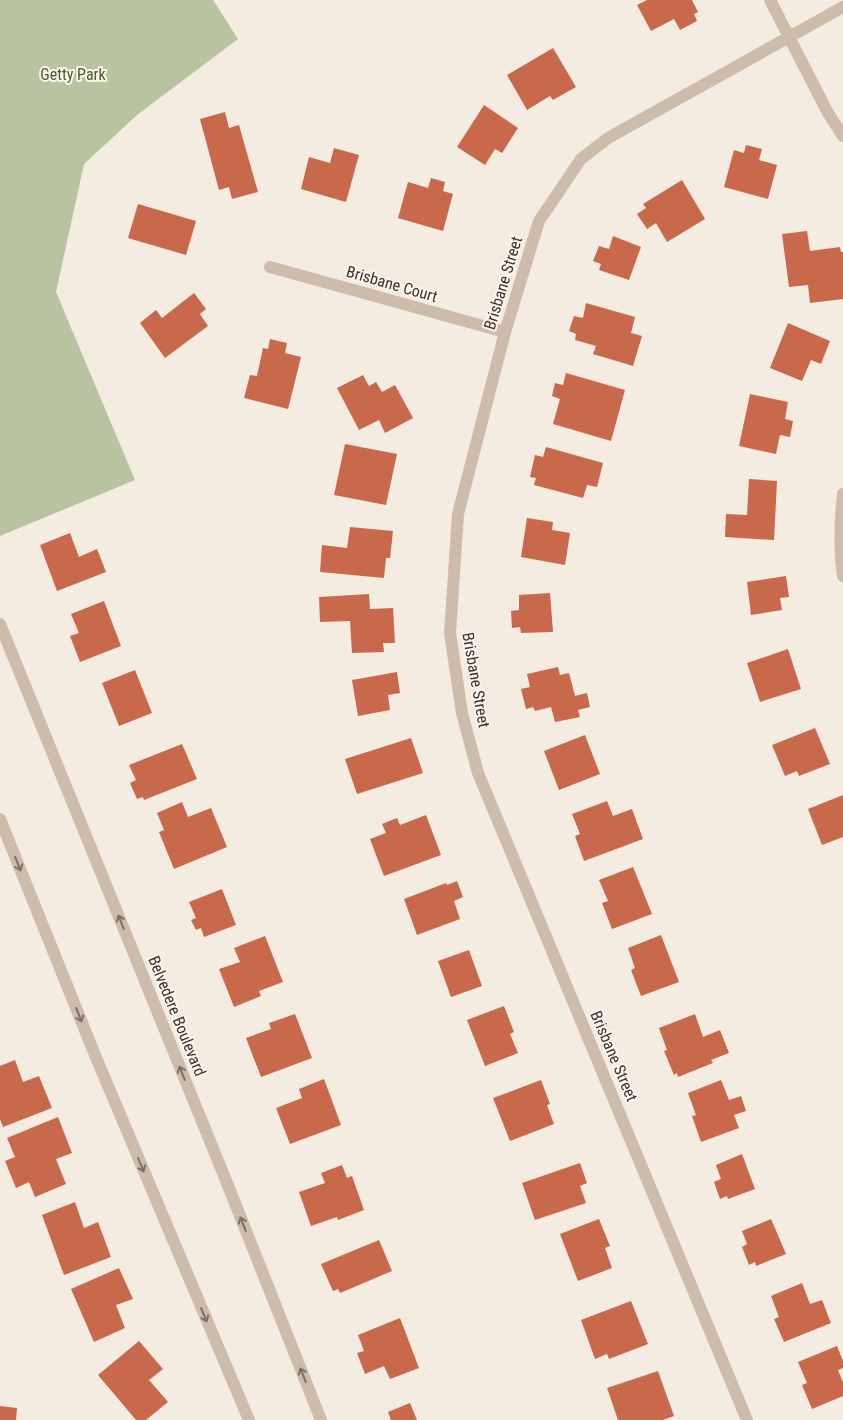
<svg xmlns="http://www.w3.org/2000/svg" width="843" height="1420" viewBox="0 0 843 1420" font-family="'Roboto Condensed',sans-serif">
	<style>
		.green { fill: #b8c4a0 }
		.building { fill: #c8694b }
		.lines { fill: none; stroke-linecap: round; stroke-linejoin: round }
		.minor { stroke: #cdbbac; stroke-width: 12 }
		.oneway { stroke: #7d6f65 }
		.labels { text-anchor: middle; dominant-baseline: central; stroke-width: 4; stroke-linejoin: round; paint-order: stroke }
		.park-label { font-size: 16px; fill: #4a5a2e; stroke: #fbf5ee }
		.street-label { font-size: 16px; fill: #3b302b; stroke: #fbf5ee }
	</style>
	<rect width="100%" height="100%" fill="#f4ebe1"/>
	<!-- green -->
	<polygon class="green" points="0,0 213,0 238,39 137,115 84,164 56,292 135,480 0,536"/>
	<!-- building -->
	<g class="building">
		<polygon points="647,0 692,0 698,12 694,14 697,21 680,30 674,19 651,31 637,5"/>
		<polygon points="553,48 576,87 553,100 550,96 527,110 507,75"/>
		<polygon points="484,105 518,128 502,153 495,149 485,165 457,147"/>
		<polygon points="225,112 229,128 239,125 258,192 232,199 229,187 219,190 200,119"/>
		<polygon points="746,145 762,149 759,160 777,165 768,199 724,187 734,150 744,153"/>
		<polygon points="334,148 359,155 346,202 301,189 309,157 330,163"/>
		<polygon points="431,178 445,182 443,191 453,194 443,231 398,218 408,182 428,188"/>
		<polygon points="682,180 705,219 667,242 656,223 647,229 637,214 646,208 643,204"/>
		<polygon points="138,204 196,221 186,255 128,238"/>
		<polygon points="807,231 810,251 840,247 841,252 843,252 843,299 810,303 808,285 789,287 782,234"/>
		<polygon points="613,236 641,247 629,280 599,270 601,264 593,261 599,246 609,249"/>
		<polygon points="194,293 206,309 200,314 208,326 165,358 140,323 156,310 162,318"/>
		<polygon points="586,303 635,317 631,333 642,336 633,366 593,354 596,346 575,340 576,334 569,331 574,316 583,318"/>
		<polygon points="788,323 830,341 821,364 811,360 802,381 770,368"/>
		<polygon points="270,339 287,343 285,353 301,357 288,409 244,398 250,375 257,376 263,348 268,349"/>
		<polygon points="566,373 625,390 611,441 553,424 560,399 552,396 555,383 563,385"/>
		<polygon points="363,375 369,386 376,382 382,392 395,385 413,418 385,433 379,420 359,430 337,388"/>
		<polygon points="750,394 788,402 785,419 793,421 790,437 780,435 776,454 739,446"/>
		<polygon points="345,444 397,454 386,505 334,495"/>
		<polygon points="546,447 603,463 597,487 587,485 583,498 534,485 536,478 530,477 535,455 543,457"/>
		<polygon points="749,479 777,481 774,540 725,537 726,514 747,515"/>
		<polygon points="527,518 553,522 552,530 570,533 565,565 521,557"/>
		<polygon points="350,527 393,531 390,558 386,558 384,578 320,572 322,545 347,548"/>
		<polygon points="70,533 79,557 97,549 106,572 57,591 40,545"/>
		<polygon points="786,576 789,597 780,598 782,610 751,615 747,582"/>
		<polygon points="550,593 553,632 521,633 520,627 512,628 511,611 519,610 519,595"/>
		<polygon points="369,594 370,609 393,608 395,643 383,643 384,652 352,653 350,621 320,622 319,597"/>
		<polygon points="104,601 121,646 80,662 70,636 79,633 71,614"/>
		<polygon points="788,649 801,689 760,702 747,663"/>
		<polygon points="558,667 560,675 569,673 575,696 587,693 590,707 578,710 580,717 555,722 551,707 535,711 533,707 526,709 521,689 530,687 527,674"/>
		<polygon points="135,670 152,713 119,726 102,683"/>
		<polygon points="397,672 400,693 388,695 390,710 358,716 352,680"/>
		<polygon points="815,728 830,764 799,776 797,771 785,776 772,745"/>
		<polygon points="585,735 600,774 559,790 544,751"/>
		<polygon points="411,738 423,773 357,794 345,759"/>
		<polygon points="182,744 197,779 144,800 143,797 137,799 130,783 136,780 129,765"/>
		<polygon points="843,795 843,837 822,845 808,809"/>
		<polygon points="607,801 613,816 632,809 643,839 584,861 575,836 580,834 572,814"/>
		<polygon points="182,802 188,817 211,808 227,847 174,869 159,832 164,830 157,813"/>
		<polygon points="426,815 441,855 384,876 370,839 386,833 382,824 397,818 400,825"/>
		<polygon points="633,867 652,914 612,929 602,903 608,901 599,880"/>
		<polygon points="457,881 463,897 454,901 460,919 417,935 404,899 446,883 447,885"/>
		<polygon points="222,889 236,925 204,937 201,928 196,930 191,920 196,918 189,902"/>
		<polygon points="661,935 679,982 641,996 631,970 635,968 628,948"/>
		<polygon points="265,936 283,982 259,991 261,996 234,1007 219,969 240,962 234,948"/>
		<polygon points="469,950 482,986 451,997 438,961"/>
		<polygon points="504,1006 514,1032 510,1034 518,1053 485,1066 467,1020"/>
		<polygon points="295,1014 312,1058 261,1077 246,1038 271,1029 269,1023"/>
		<polygon points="695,1014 703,1037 720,1030 729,1053 711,1060 713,1063 678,1077 677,1073 674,1075 664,1051 667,1050 659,1028"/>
		<polygon points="15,1060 23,1082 39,1076 52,1108 3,1127 0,1119 0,1066"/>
		<polygon points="324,1079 341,1125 290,1144 276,1108 302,1098 299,1089"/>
		<polygon points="541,1080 550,1104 547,1105 554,1124 510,1141 493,1098"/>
		<polygon points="721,1080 729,1100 741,1096 746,1111 734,1115 739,1128 701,1142 692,1116 696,1115 688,1093"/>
		<polygon points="58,1117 72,1153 56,1159 66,1184 35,1197 29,1182 16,1188 5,1161 15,1157 7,1138"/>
		<polygon points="742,1154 755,1189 728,1199 727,1196 720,1199 714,1182 721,1179 716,1165"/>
		<polygon points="580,1163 587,1183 580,1186 586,1203 535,1220 522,1183"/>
		<polygon points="342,1165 347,1178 352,1176 364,1210 338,1220 337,1217 311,1226 299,1192 325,1183 321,1173"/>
		<polygon points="75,1202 84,1228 98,1222 111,1257 64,1275 42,1215"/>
		<polygon points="599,1219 610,1246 605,1248 612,1268 578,1281 560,1234"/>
		<polygon points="771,1219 786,1254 756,1266 755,1262 749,1265 742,1247 747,1244 742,1231"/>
		<polygon points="379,1240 392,1271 340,1293 338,1289 333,1291 321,1264"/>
		<polygon points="119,1268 133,1299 116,1305 125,1328 94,1342 71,1289"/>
		<polygon points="802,1283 810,1304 822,1300 831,1323 784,1342 774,1319 779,1317 771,1296"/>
		<polygon points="631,1301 648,1344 609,1359 607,1354 595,1359 581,1320"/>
		<polygon points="400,1318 419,1368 390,1379 384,1366 365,1374 357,1353 364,1351 358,1335"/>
		<polygon points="139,1341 163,1369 149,1380 168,1402 146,1420 136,1420 98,1375"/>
		<polygon points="837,1346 843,1361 843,1368 838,1370 843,1382 843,1396 812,1409 802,1385 807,1383 798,1362"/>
		<polygon points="658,1371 674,1416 663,1420 618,1420 607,1388"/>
		<polygon points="410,1403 417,1420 391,1420 388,1412"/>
		<polygon points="0,1406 17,1408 16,1420 0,1420"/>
	</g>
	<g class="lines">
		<!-- minor -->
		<g class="minor">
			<polyline points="770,0 828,113 843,136"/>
			<polyline points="270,267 505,332"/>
			<path d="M843,494C840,522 839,549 843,576"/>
			<polyline points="0,624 227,1183 321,1420"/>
			<polyline points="0,819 95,1055 249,1420"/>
			<polyline points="747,1420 478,773 462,713 450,633 458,514 505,332 539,221 581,159 608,138 843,7"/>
		</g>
	</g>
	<!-- one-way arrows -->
	<defs><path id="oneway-shaft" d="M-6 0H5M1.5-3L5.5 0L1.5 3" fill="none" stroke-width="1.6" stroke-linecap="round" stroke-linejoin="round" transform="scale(1.25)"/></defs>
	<g class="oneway">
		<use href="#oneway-shaft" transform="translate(18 864) rotate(68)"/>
		<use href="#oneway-shaft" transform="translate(121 922) rotate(-112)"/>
		<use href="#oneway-shaft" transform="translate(79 1015) rotate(68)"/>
		<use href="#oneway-shaft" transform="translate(182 1073) rotate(-112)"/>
		<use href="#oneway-shaft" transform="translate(141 1165) rotate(67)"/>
		<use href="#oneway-shaft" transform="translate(243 1224) rotate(-112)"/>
		<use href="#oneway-shaft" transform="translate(204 1315) rotate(67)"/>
		<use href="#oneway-shaft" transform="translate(303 1375) rotate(-112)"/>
	</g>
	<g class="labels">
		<!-- park labels -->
		<g class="park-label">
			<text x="73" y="74">Getty Park</text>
		</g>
		<!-- street labels -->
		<g class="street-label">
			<text transform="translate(503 283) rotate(-73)">Brisbane Street</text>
			<text transform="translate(392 284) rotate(16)">Brisbane Court</text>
			<text transform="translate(476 680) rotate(80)">Brisbane Street</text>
			<text transform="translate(177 1016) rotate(68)">Belvedere Boulevard</text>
			<text transform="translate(614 1056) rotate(67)">Brisbane Street</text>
		</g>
	</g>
</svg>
